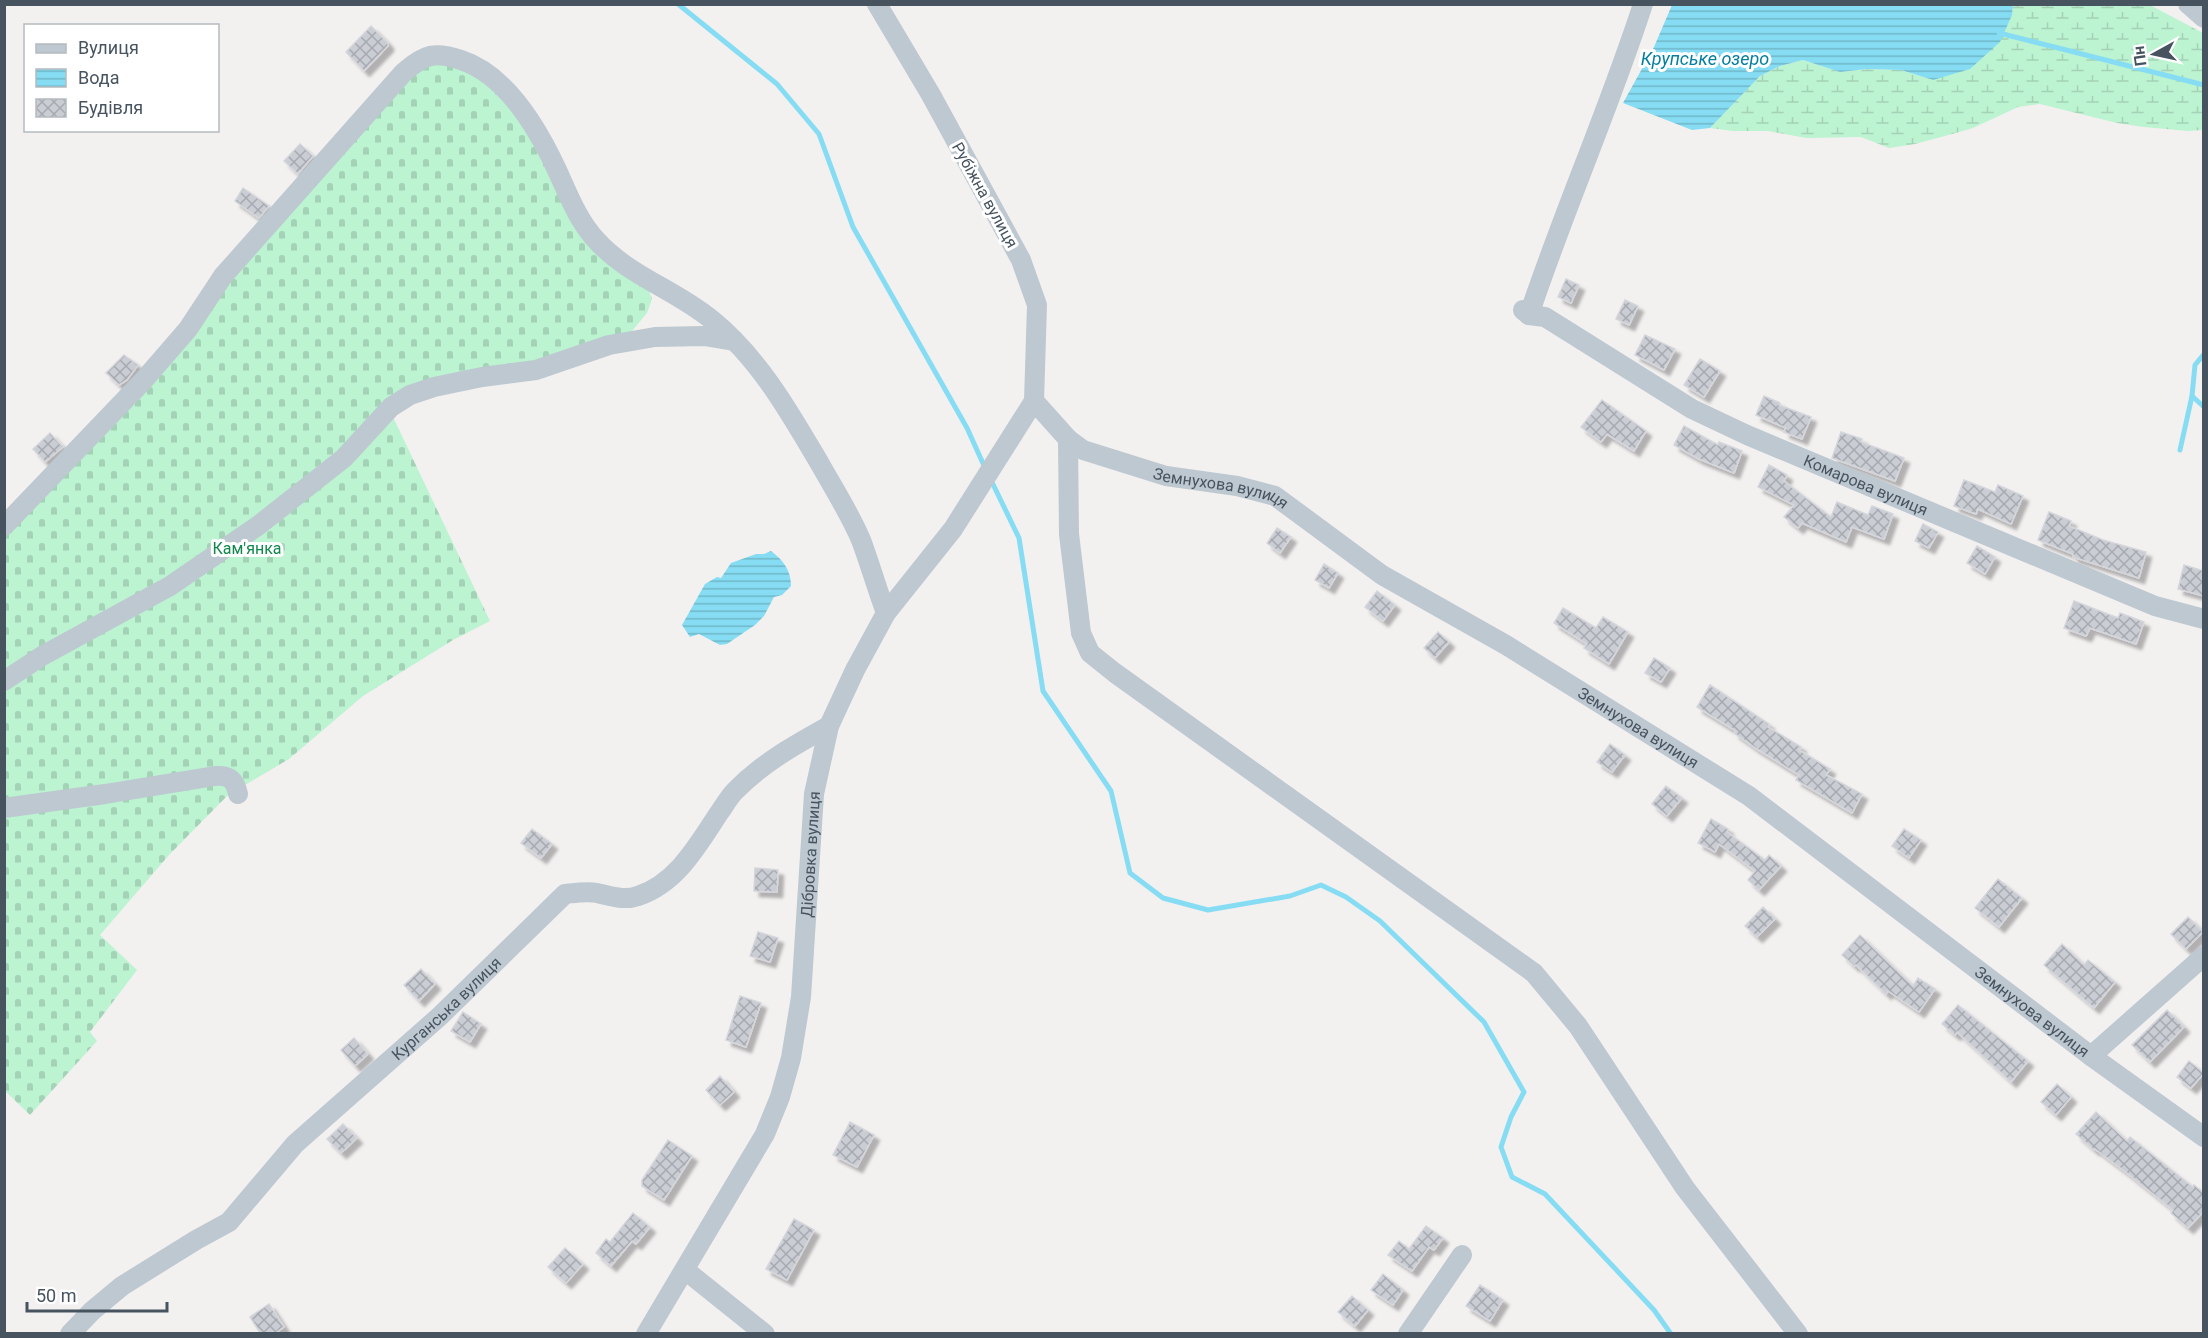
<svg xmlns="http://www.w3.org/2000/svg" width="2208" height="1338" viewBox="0 0 2208 1338" font-family="Roboto,sans-serif">
	<style>
		.wetland { fill: url(#wetland-marsh) }
		.cemetery { fill: url(#cemetery-stones) }
		.water { fill: url(#water-rules) }
		.lines { fill: none; stroke-linecap: round; stroke-linejoin: round }
		.stream { stroke: #86ddf3; stroke-width: 5 }
		.building { fill: url(#building-cross-hatch); stroke: #d4d6dc; stroke-width: 1.5; filter: url(#shadow) }
		.minor { stroke: #bdc8d1; stroke-width: 20 }
		.labels { text-anchor: middle; dominant-baseline: central; stroke-width: 6; stroke-linejoin: round; paint-order: stroke }
		.street-label { font-size: 16px; fill: #475460; stroke: #fff }
		.park-label { font-size: 16px; fill: #10884c; stroke: #fff }
		.water-label { font-size: 18px; font-style: italic; fill: #037f9f; stroke: #fff }
	</style>
	<defs>
		<pattern id="wetland-marsh" width="20" height="14" patternUnits="userSpaceOnUse" patternTransform="scale(1.5)"><rect width="20" height="14" fill="#bcf3d1"/><path d="M1 5h8M5 5V1M11 12h8M15 12V8" fill="none" stroke="#a3d2b6"/></pattern>
		<pattern id="cemetery-stones" width="16" height="16" patternUnits="userSpaceOnUse" patternTransform="scale(1.5)"><rect width="16" height="16" fill="#bcf3d1"/><path d="M2 7V4a2 2 0 0 1 4 0v3zM10 15v-3a2 2 0 0 1 4 0v3z" fill="#a3d2b6"/></pattern>
		<pattern id="water-rules" width="6" height="5" patternUnits="userSpaceOnUse" patternTransform="scale(1.5)"><rect width="6" height="5" fill="#86ddf3"/><path d="M0 2.5h6" fill="none" stroke="#6fb6c8"/></pattern>
		<pattern id="building-cross-hatch" width="8" height="8" patternUnits="userSpaceOnUse" patternTransform="scale(1.5)"><rect width="8" height="8" fill="#cacdd3"/><path d="M0 0l8 8M0 8l8-8" fill="none" stroke="#a6a9af"/></pattern>
		<filter id="shadow"><feDropShadow dx="5.5" dy="5.5" stdDeviation="1.5" flood-color="#0004"/></filter>
	</defs>
	<rect width="100%" height="100%" fill="#f3f0f0"/>
	<!-- wetland -->
	<polygon class="wetland" points="2013,5 2150,5 2203,33 2203,130 2188,131 2144,127 2117,123 2040,104 2018,107 1973,128 1952,134 1915,144 1889,148 1861,137 1806,138 1768,131 1733,131 1710,128 1760,76 1780,66 1803,60 1840,72 1867,69 1901,70 1933,80 2012,15"/>
	<!-- cemetery -->
	<polygon class="cemetery" points="440,61 475,73 516,112 556,181 648,287 652,299 647,313 632,331 533,363 433,381 393,417 490,621 453,640 363,696 289,759 228,795 169,855 100,935 137,970 90,1032 97,1041 30,1115 4,1090 4,531 226,278 422,64"/>
	<!-- water -->
	<g class="water">
		<polygon points="1672,5 1672,4 2013,5 2012,15 2000,42 1970,69 1933,80 1901,70 1867,69 1840,72 1803,60 1780,66 1760,76 1710,128 1692,130 1623,103 1654,47"/>
		<path d="M771,551C783,560 791,570 791,586L782,595L774,597L764,616L755,625L727,644L720,645L699,634L690,637L682,625L705,584L717,577L721,578L731,563L756,554H764Z"/>
	</g>
	<g class="lines">
		<!-- stream -->
		<g class="stream">
			<polyline points="678,4 777,84 819,134 853,227 967,428 986,470"/>
			<polyline points="1999,33 2204,85"/>
			<polyline points="2192,396 2204,407"/>
			<polyline points="2180,450 2192,396 2195,365 2204,354"/>
			<polyline points="990,478 1019,538 1043,691 1111,791 1130,873 1163,898 1208,910 1290,896 1321,885 1346,897 1380,921 1484,1022 1524,1092 1511,1117 1501,1147 1512,1177 1545,1194 1654,1310 1671,1334"/>
		</g>
	</g>
	<!-- building -->
	<g class="building">
		<polygon points="371,26 388,43 388,46 364,71 346,52"/>
		<polygon points="300,144 313,156 298,174 284,161"/>
		<polygon points="243,188 269,206 259,218 235,201"/>
		<polygon points="1566,279 1579,285 1571,303 1558,297"/>
		<polygon points="1625,300 1638,306 1629,325 1616,319"/>
		<polygon points="1645,335 1675,349 1664,370 1635,355"/>
		<polygon points="124,355 138,365 127,380 119,385 106,373"/>
		<polygon points="1700,359 1720,371 1704,397 1684,385"/>
		<polygon points="1764,396 1780,403 1779,405 1811,417 1802,439 1784,432 1786,428 1756,415"/>
		<polygon points="1602,400 1646,431 1634,451 1607,434 1601,442 1581,427"/>
		<polygon points="1684,426 1718,445 1719,442 1742,451 1734,473 1699,459 1674,445"/>
		<polygon points="1841,432 1862,439 1861,442 1904,458 1895,481 1832,458"/>
		<polygon points="50,433 63,447 45,462 33,449"/>
		<polygon points="1769,465 1787,475 1784,481 1831,517 1837,502 1868,515 1872,506 1893,514 1884,539 1852,527 1846,542 1802,523 1798,528 1784,517 1794,505 1758,487"/>
		<polygon points="1964,480 1995,492 1998,485 2023,496 2011,524 1978,509 1976,514 1954,506"/>
		<polygon points="2049,512 2071,521 2069,526 2103,540 2146,552 2139,578 2073,557 2073,554 2038,540"/>
		<polygon points="1923,524 1938,532 1929,548 1915,541"/>
		<polygon points="1277,528 1291,537 1280,553 1267,543"/>
		<polygon points="1977,546 1995,557 1985,574 1967,563"/>
		<polygon points="1324,564 1338,573 1329,588 1315,580"/>
		<polygon points="2184,565 2204,571 2204,596 2178,589"/>
		<polygon points="1377,591 1395,605 1383,621 1365,607"/>
		<polygon points="2074,601 2118,618 2120,613 2144,622 2136,644 2090,628 2086,636 2064,628"/>
		<polygon points="1563,608 1596,628 1603,617 1628,632 1609,664 1584,648 1587,644 1554,623"/>
		<polygon points="1438,632 1449,642 1435,658 1424,648"/>
		<polygon points="1654,658 1670,668 1661,682 1645,673"/>
		<polygon points="1710,685 1769,724 1768,727 1801,747 1799,750 1830,769 1826,775 1862,794 1852,813 1796,780 1799,775 1757,749 1734,733 1736,731 1697,707"/>
		<polygon points="1610,744 1625,755 1612,772 1597,762"/>
		<polygon points="1666,786 1682,798 1667,816 1652,804"/>
		<polygon points="1711,819 1728,829 1727,832 1765,860 1769,855 1781,866 1759,890 1748,880 1755,871 1719,844 1715,852 1698,843"/>
		<polygon points="532,829 552,844 541,858 521,843"/>
		<polygon points="1904,829 1921,840 1909,858 1892,846"/>
		<polygon points="755,868 778,870 777,892 754,891"/>
		<polygon points="1998,879 2022,898 1999,927 1975,908"/>
		<polygon points="1763,907 1775,919 1757,937 1745,926"/>
		<polygon points="2188,917 2203,932 2186,949 2171,934"/>
		<polygon points="758,932 778,938 770,962 750,956"/>
		<polygon points="1860,935 1913,986 1918,978 1935,989 1919,1012 1888,991 1886,994 1856,965 1854,966 1842,955"/>
		<polygon points="2062,944 2084,965 2088,960 2115,982 2094,1008 2044,965"/>
		<polygon points="421,969 435,984 419,1001 404,985"/>
		<polygon points="740,996 761,1003 746,1047 726,1040"/>
		<polygon points="1958,1005 2028,1061 2011,1082 1957,1032 1955,1035 1942,1024"/>
		<polygon points="2167,1010 2184,1027 2150,1062 2132,1045"/>
		<polygon points="463,1012 481,1024 470,1042 451,1031"/>
		<polygon points="354,1038 368,1054 355,1066 341,1050"/>
		<polygon points="2189,1061 2204,1073 2191,1088 2177,1077"/>
		<polygon points="720,1076 734,1092 720,1105 706,1090"/>
		<polygon points="2057,1084 2071,1097 2056,1115 2041,1102"/>
		<polygon points="2096,1112 2127,1141 2130,1137 2193,1187 2194,1185 2204,1193 2204,1211 2188,1228 2171,1213 2173,1210 2127,1173 2095,1149 2094,1150 2076,1134"/>
		<polygon points="850,1122 874,1135 857,1167 833,1155"/>
		<polygon points="343,1124 357,1138 341,1153 327,1139"/>
		<polygon points="668,1140 692,1156 664,1200 642,1186 642,1180"/>
		<polygon points="633,1213 650,1227 636,1244 632,1241 611,1266 596,1253 606,1239 610,1242"/>
		<polygon points="794,1219 814,1230 787,1280 766,1269"/>
		<polygon points="1426,1226 1443,1238 1434,1250 1429,1247 1412,1271 1388,1255 1399,1241 1409,1249"/>
		<polygon points="565,1248 583,1264 566,1283 548,1267"/>
		<polygon points="1383,1274 1403,1290 1393,1305 1371,1290"/>
		<polygon points="1480,1285 1503,1300 1490,1321 1466,1306"/>
		<polygon points="1352,1296 1368,1310 1355,1326 1338,1312"/>
		<polygon points="269,1304 284,1327 274,1334 261,1334 250,1317"/>
	</g>
	<g class="lines">
		<!-- minor -->
		<g class="minor">
			<polyline points="2188,4 2204,18"/>
			<path id="s1" d="M1523,310L1529,315L1545,317L1692,409L1747,435L2155,606L2204,619"/>
			<path d="M1529,315C1564,210 1609,109 1643,4"/>
			<path id="s2" d="M1034,401L1068,439L1083,450L1166,476L1237,486L1275,496L1382,575L1506,645L1749,796L2091,1056L2204,1137"/>
			<polyline points="1068,439 1069,534 1081,633 1090,653 1115,673 1534,973 1578,1026 1685,1188 1798,1334"/>
			<path d="M4,526L143,381L188,329L223,276L404,72C425,54 435,51 461,60C507,75 538,129 557,170C568,194 578,221 597,241C629,276 676,290 712,320C759,358 790,413 820,464C834,489 850,514 861,540C870,564 877,589 886,613"/>
			<polyline points="4,681 42,656 170,586 259,525 344,458 391,407 410,395 434,387 482,377 536,370 609,345 655,337 704,336 734,341"/>
			<path d="M4,808L105,794L215,776C230,775 235,780 238,794"/>
			<polyline points="2091,1056 2204,956"/>
			<polyline points="685,1270 765,1334"/>
			<path id="s3" d="M70,1334L92,1311L122,1286L196,1240L229,1222L295,1144L440,1016L565,894C575,893 587,891 597,893C611,896 624,901 638,896C677,883 697,846 719,813C724,806 729,797 735,791C762,763 795,745 829,726"/>
			<path id="s4" d="M646,1334L765,1134L780,1097L791,1058L801,997L814,794L829,726L855,670L886,613L953,529L1034,401L1037,305L1021,260L931,95L877,4"/>
			<polyline points="1408,1334 1462,1255"/>
		</g>
	</g>
	<g class="labels">
		<!-- street labels -->
		<g class="street-label">
			<text transform="translate(985 195) rotate(61)">Рубіжна вулиця</text>
			<text stroke="none"><textPath href="#s1" startOffset="387">Комарова вулиця</textPath></text>
			<text stroke="none"><textPath href="#s2" startOffset="213">Земнухова вулиця</textPath></text>
			<text stroke="none"><textPath href="#s2" startOffset="699">Земнухова вулиця</textPath></text>
			<text stroke="none"><textPath href="#s4" startOffset="518">Дібровка вулиця</textPath></text>
			<text stroke="none"><textPath href="#s3" startOffset="501">Курганська вулиця</textPath></text>
			<text stroke="none"><textPath href="#s2" startOffset="1185">Земнухова вулиця</textPath></text>
		</g>
		<!-- park labels -->
		<g class="park-label">
			<text x="247" y="548">Кам'янка</text>
		</g>
		<!-- water labels -->
		<g class="water-label">
			<text x="1705" y="58">Крупське озеро</text>
		</g>
	</g>
	<!-- border -->
	<rect width="2208" height="1338" fill="none" stroke="#475460" stroke-width="12"/>
	<!-- legend -->
	<rect x="24" y="24" width="195" height="108" fill="#ffffff" stroke="#b5bbbf" stroke-width="1.5"/>
	<rect x="36" y="44" width="30" height="9" fill="#bdc8d1" stroke="#b5bbbf" stroke-width="1.5"/>
	<text x="78" y="54" font-size="18" fill="#475460">Вулиця</text>
	<rect x="36" y="69" width="30" height="18" fill="url(#water-rules)" stroke="#b5bbbf" stroke-width="1.5"/>
	<text x="78" y="84" font-size="18" fill="#475460">Вода</text>
	<rect x="36" y="99" width="30" height="18" fill="url(#building-cross-hatch)" stroke="#b5bbbf" stroke-width="1.5"/>
	<text x="78" y="114" font-size="18" fill="#475460">Будівля</text>
	<!-- north arrow -->
	<g transform="translate(2154 54) rotate(262)" stroke="#ffffff" stroke-width="4.5" paint-order="stroke">
	<path d="M0-4.5L10 22L0 15L-10 22Z" fill="#475460"/>
	<text y="-9" font-size="16" font-weight="bold" text-anchor="middle" fill="#475460">Пн</text>
	</g>
	<!-- scale -->
	<path d="M27 1302v9h140v-9" fill="none" stroke="#475460" stroke-width="3"/>
	<text x="36" y="1302" font-size="18" fill="#475460" stroke="#ffffff" stroke-width="4.5" paint-order="stroke">50 m</text>
</svg>
